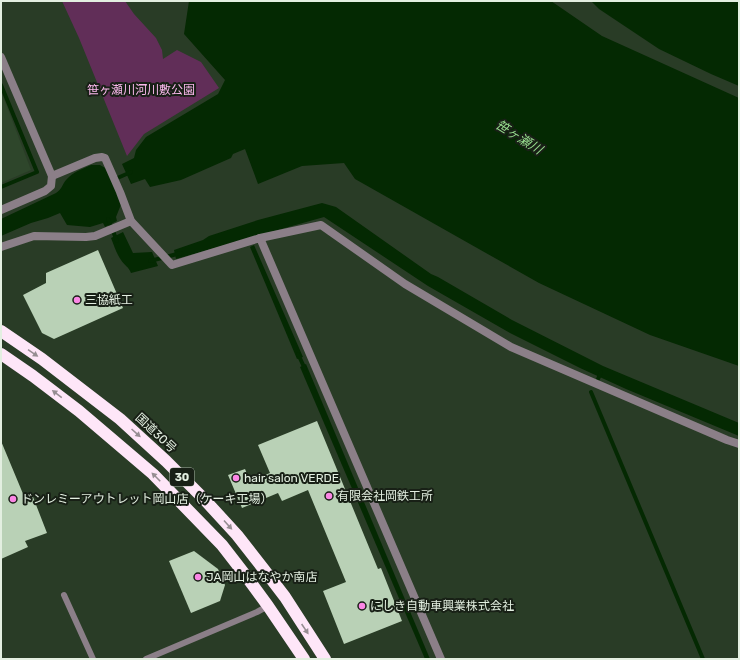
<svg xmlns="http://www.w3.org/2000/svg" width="740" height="660" viewBox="0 0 740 660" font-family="Rubik,'Noto Sans JP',sans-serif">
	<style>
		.built { fill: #2e462b }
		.green { fill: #612e58 }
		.water { fill: #042902 }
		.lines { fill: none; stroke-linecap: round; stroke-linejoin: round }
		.stream { stroke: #042902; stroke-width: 4 }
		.building { fill: #b9d1b6 }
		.lane { stroke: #8b7f88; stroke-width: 6 }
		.street { stroke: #8b7f88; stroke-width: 8 }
		.highway { stroke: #fee6f8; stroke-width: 12 }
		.oneway { fill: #968d92 }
		.poi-dot { fill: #fb87e5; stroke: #182016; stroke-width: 1.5 }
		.labels { text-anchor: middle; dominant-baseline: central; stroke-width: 4; stroke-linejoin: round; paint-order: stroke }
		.shield { fill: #182016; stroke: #a6b1a4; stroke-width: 1 }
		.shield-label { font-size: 11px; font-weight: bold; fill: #e3efe1 }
		.park-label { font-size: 12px; fill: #fab8ec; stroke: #182016 }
		.poi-label { font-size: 12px; fill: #e3efe1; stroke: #182016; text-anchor: start }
		.street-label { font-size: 12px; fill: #e3efe1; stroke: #182016 }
		.water-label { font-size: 13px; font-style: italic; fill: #96db8d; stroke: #182016 }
	</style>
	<rect width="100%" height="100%" fill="#293c26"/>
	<!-- built -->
	<polygon class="built" points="1,92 6,104 31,170 1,183"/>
	<!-- green -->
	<polygon class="green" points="62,1 125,1 134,14 156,38 162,50 163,59 177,50 201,62 219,88 144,134 127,156 79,38"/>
	<!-- water -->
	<g class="water">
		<polygon points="189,1 551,1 602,36 739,98 739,366 650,335 539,283 355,179 344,163 302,166 258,184 245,149 233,154 231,158 181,180 150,187 145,179 131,184 122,164 134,158 136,150 146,137 218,94 225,80 184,34"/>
		<polygon points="591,1 739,1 739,86 711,74 659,49 599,9"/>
		<path d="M91,165H100L107,169L122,202L116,217L117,221L105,227L103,223L90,227L67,225L60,213L48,218L31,223L1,236V219L56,193C62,189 62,185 66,180C73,172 82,169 91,165Z"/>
		<polygon points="322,203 336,207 431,274 438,277 512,320 603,366 739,423 739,436 626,389 580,368 510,333 428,286 324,217 176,259 174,250 203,240 209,236 258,220"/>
		<path d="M123,232L133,253L152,252L158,266L131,273C129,267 124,265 121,260C116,253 114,245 111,238Z"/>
		<polygon points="254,245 303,357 297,359 250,247"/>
		<polygon points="306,364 430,659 425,659 300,367"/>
	</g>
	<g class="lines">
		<!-- stream -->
		<g class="stream">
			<polyline points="1,85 37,172 1,187"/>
			<polyline points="113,180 131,172"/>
			<polyline points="108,219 117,241"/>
			<polyline points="150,261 181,253"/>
			<polyline points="298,354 305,369"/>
			<polyline points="598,379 601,372"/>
			<polyline points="591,392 703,659"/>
		</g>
	</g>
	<!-- building -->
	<g class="building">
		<polygon points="98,250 123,308 54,339 42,333 23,295 46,283 46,273"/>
		<polygon points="317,421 378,569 381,568 402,621 344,644 323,591 346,582 308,490 282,501 278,493 242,508 228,475 245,469 250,481 270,473 258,445"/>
		<polygon points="1,441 26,501 33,497 47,533 25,541 28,547 1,559"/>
		<polygon points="194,551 218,569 225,585 220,601 191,613 169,561"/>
	</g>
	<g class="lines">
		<!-- lane -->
		<g class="lane">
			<polyline points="64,595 93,659"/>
			<polyline points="146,659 257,612 268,606"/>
		</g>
		<!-- street -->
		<g class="street">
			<polyline points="1,57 52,176 51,186 45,191 1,210"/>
			<polyline points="52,176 95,158 102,157 105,158 120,192 131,221 172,265 260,238 441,659"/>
			<polyline points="260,238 321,225 405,284 511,347 727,440 739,444"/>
			<polyline points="1,247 34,236 86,237 95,236 131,221"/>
		</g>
		<!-- highway -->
		<g class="highway">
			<polyline points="1,331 42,359 120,419 166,461 204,499 237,535 262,567 285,597 325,659"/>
			<polyline points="1,354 33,376 79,411 153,474 222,545 246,576 268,606 304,659"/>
		</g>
	</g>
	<!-- one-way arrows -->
	<defs><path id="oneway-solid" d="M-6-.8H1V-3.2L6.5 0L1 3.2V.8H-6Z"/></defs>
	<g class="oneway">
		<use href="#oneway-solid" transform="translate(33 353) rotate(34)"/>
		<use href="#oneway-solid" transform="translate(57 394) rotate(-143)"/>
		<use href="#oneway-solid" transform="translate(136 433) rotate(42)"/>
		<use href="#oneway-solid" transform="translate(156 477) rotate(-135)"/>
		<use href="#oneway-solid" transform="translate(228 525) rotate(48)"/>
		<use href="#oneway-solid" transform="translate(305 629) rotate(56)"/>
	</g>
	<!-- markers -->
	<g class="poi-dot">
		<circle cx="77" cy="300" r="4"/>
		<circle cx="236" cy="478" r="4"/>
		<circle cx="329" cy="496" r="4"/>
		<circle cx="13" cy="499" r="4"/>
		<circle cx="198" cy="577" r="4"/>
		<circle cx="362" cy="606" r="4"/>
	</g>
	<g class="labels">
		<!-- shield labels -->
		<rect class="shield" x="170" y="468" width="24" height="18" rx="3"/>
		<g class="shield-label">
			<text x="182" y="477">30</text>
		</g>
		<!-- park labels -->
		<g class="park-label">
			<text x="141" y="90">笹ヶ瀬川河川敷公園</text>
		</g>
		<!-- poi labels -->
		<g class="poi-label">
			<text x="85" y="300">三協紙工</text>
			<text x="244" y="478">hair salon VERDE</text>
			<text x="337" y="496">有限会社岡鉄工所</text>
			<text x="21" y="499">ドンレミーアウトレット岡山店（ケーキ工場）</text>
			<text x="206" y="577">JA岡山はなやか南店</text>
			<text x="370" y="606">にしき自動車興業株式会社</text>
		</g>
		<!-- street labels -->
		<g class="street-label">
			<text transform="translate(156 433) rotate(43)">国道30号</text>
		</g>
		<!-- water labels -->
		<g class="water-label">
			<text transform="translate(519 137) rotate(32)">笹ヶ瀬川</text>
		</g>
	</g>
	<!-- border -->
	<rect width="740" height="660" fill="none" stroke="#e3efe1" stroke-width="4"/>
</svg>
